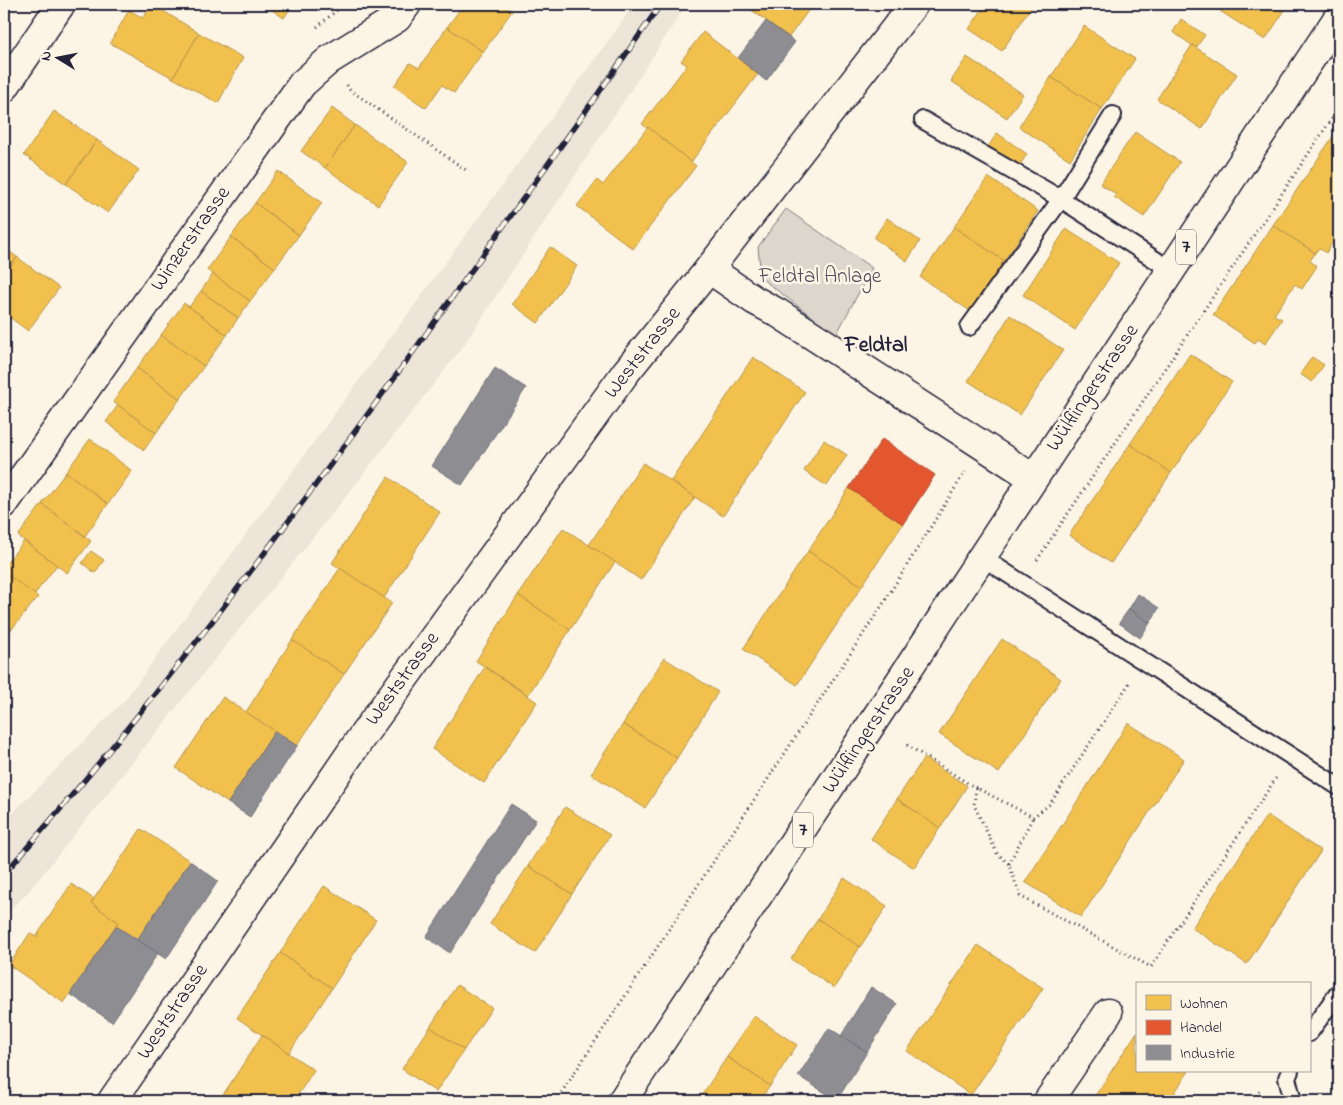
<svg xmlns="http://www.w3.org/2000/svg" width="1343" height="1105" viewBox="0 0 1343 1105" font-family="'Indie Flower',sans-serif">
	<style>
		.built { fill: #ece5d8 }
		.green { fill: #dcd6cc; stroke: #7f7c84 }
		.homes { fill: #f2c14e; stroke: #b49148 }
		.shops { fill: #e4572e; stroke: #aa4732 }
		.industry { fill: #8d8d92; stroke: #6d6d78 }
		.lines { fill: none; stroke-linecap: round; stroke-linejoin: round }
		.lane-casing { stroke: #22223b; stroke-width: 20 }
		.street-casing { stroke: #22223b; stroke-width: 31 }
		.primary-casing { stroke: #22223b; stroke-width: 31 }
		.path { stroke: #22223b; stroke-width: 3; stroke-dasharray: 1 4; stroke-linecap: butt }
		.lane { stroke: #fcf5e5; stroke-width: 16 }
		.street { stroke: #fcf5e5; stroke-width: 28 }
		.primary { stroke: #fcf5e5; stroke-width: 28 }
		.rail-casing { stroke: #22223b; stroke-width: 5.5 }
		.rail { stroke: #fcf5e5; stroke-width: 4; stroke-dasharray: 11; stroke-linecap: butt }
		.labels { text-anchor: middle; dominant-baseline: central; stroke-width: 5; stroke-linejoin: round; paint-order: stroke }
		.shield { fill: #fcf5e5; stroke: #63616e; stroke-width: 1 }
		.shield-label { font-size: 20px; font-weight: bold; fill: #22223b }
		.street-label { font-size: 21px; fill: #22223b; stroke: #fcf5e5 }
		.park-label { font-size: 21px; fill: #504f5f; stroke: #fcf5e5 }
		.neighbourhood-label { font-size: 22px; font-weight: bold; fill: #22223b; stroke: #fcf5e5 }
	</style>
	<rect width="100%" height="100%" fill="#fcf5e5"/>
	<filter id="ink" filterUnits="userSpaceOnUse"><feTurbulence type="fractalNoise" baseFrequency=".02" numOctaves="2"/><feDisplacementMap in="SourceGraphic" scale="10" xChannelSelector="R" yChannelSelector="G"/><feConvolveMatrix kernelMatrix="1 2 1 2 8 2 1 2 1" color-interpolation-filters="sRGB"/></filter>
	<g filter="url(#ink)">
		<!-- built -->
		<polygon class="built" points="633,4 687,4 462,348 344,499 29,891 4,916 4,822 124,701 622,22"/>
		<!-- green -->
		<polygon class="green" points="786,209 872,268 836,335 761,278 758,247"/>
		<!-- homes -->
		<g class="homes">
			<polygon points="152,4 199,33 173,78 110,43 129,10 143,18"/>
			<polygon points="263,4 293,4 284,18"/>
			<polygon points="454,4 501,4 512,11 483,52 447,27 461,8"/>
			<polygon points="743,4 813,4 789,37"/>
			<polygon points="986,4 1033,4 1002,51 969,29"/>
			<polygon points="1224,4 1289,4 1265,40 1220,11"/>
			<polygon points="1181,19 1205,35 1196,48 1173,32"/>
			<polygon points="1084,26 1135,59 1102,109 1051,77"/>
			<polygon points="447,27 483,52 454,93 442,85 426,108 394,86 410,63 419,68"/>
			<polygon points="703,32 758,74 691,162 642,124 687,65 681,61"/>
			<polygon points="199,33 243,58 218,103 173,78"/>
			<polygon points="1192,45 1237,74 1202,129 1157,99"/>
			<polygon points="967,57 1023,94 1007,118 951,81"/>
			<polygon points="1051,77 1102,109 1070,160 1019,127"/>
			<polygon points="332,108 355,125 325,168 301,151"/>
			<polygon points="54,111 97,140 66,184 24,155"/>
			<polygon points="355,125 408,162 378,205 325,168"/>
			<polygon points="648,127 696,166 633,249 577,206 597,180 603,185"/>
			<polygon points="1135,132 1180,162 1144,217 1114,197 1116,194 1100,184"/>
			<polygon points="997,133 1027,154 1018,168 988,147"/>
			<polygon points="1334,135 1339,139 1339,218 1336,223 1339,226 1339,232 1326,253 1319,248 1315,253 1273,225"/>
			<polygon points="97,140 139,170 108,213 66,184"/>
			<polygon points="278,171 322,203 299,235 255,203"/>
			<polygon points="988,177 1038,211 1004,261 954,227"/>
			<polygon points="255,203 299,235 275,268 231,237"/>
			<polygon points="887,218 920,241 907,261 874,238"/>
			<polygon points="1273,225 1315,253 1310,261 1317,266 1302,289 1295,284 1274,315 1282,319 1265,344 1258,339 1255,343 1213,315"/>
			<polygon points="954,227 1004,261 970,311 920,277"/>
			<polygon points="1066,229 1119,263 1075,330 1023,295"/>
			<polygon points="231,237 275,268 250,301 207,270"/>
			<polygon points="550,247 577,266 538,323 512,304"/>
			<polygon points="4,248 17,257 4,275"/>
			<polygon points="17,257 59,288 28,331 4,313 4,275"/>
			<polygon points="213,274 250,301 238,318 201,291"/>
			<polygon points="201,291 238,318 227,335 189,307"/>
			<polygon points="184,303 227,335 204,366 161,335"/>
			<polygon points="1010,315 1063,350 1020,415 968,381"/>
			<polygon points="161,335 204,366 180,399 137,368"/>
			<polygon points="1190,354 1232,382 1171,473 1130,444"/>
			<polygon points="753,357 805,392 723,516 671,481"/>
			<polygon points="1312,357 1324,365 1312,382 1300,374"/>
			<polygon points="137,368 180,399 156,433 113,402"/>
			<polygon points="118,405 156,433 144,450 106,422"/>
			<polygon points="90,439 132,471 108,504 66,472"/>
			<polygon points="824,440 847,455 827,486 804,471"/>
			<polygon points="1130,444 1171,473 1111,563 1069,535"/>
			<polygon points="643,463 695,497 641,580 589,545"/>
			<polygon points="66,472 108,504 85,536 42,504"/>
			<polygon points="388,477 440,512 384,598 332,563"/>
			<polygon points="849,488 903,524 862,586 808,551"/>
			<polygon points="42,504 91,541 67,573 18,536"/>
			<polygon points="563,528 615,562 570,630 518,595"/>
			<polygon points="24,541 57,565 34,595 4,572 4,566"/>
			<polygon points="91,551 104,560 95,573 82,563"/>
			<polygon points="808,551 862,586 797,685 743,649"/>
			<polygon points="340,568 392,603 344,674 292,640"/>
			<polygon points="4,572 38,597 12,629 4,622"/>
			<polygon points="518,595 570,630 528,695 476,661"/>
			<polygon points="4,622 12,629 4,638"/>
			<polygon points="1002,639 1061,679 999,773 939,734"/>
			<polygon points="292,640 344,674 297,746 246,712"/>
			<polygon points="664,658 718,692 677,758 623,724"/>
			<polygon points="485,667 537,702 484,783 432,749"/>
			<polygon points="223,697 275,731 228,803 176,768"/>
			<polygon points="1128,723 1184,759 1081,917 1025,882"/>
			<polygon points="623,724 677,758 645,808 591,774"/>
			<polygon points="924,758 967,786 940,828 897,799"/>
			<polygon points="897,799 940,828 914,868 871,839"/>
			<polygon points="565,807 610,835 572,894 528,866"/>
			<polygon points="1267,815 1321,851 1247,964 1192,928"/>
			<polygon points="141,829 190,861 137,940 116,926 118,922 91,903"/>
			<polygon points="528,866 572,894 535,953 490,924"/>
			<polygon points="844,878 887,906 860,947 818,919"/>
			<polygon points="71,884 94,899 91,903 118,922 64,1003 9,965 30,933 36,937"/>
			<polygon points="324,886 376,920 332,988 280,953"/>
			<polygon points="818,919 860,947 834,988 791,959"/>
			<polygon points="978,945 1043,988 971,1095 907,1051"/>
			<polygon points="280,953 332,988 289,1053 237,1018"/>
			<polygon points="457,985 492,1008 464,1050 430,1027"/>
			<polygon points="754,1016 797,1045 770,1086 727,1057"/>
			<polygon points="430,1027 464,1050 436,1092 402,1069"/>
			<polygon points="1137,1032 1137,1071 1189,1071 1169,1101 1102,1101 1095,1096"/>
			<polygon points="262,1035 314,1070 294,1101 219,1101"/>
			<polygon points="727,1057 770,1086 759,1101 705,1101 700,1098"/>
		</g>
		<!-- shops -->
		<polygon class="shops" points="882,439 935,475 903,524 849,488"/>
		<!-- industry -->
		<g class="industry">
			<polygon points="766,21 795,42 766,81 738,58"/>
			<polygon points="495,368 526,388 462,485 432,466"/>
			<polygon points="1138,594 1159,608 1150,623 1129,609"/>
			<polygon points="1129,609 1150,623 1140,638 1119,623"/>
			<polygon points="275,731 297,746 250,817 228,803"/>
			<polygon points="511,804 536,820 450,953 426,937"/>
			<polygon points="190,861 218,881 166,959 137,940"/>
			<polygon points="116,926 158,953 112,1022 70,994"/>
			<polygon points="871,987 897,1004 867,1052 841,1036"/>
			<polygon points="829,1028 867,1052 837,1100 798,1076"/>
		</g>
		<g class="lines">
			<defs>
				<g id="lane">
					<polyline points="923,120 1061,199 1171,270"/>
					<polyline points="969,327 1061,199 1113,115"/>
					<polyline points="983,558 1339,787"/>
					<polyline points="1309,1033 1339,992"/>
					<polyline points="1290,1071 1287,1078 1293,1101"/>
				</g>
				<g id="street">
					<polyline points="4,88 61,4"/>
					<polyline points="709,269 754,300 778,313 1033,478"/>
					<polyline points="4,504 302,84 329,60 397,18 407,4"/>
					<polyline points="112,1101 361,738 626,372 709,269 914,4"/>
					<polyline points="1048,1101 1108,1013"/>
				</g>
				<path id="primary" d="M622,1101C862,740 1100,377 1339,16"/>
			</defs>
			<!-- lane casing -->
			<use href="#lane" class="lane-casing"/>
			<!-- street casing -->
			<use href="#street" class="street-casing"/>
			<!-- primary casing -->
			<use href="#primary" class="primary-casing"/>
			<!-- path -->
			<g class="path">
				<polyline points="317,27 344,4"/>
				<polyline points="347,85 350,90 466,170"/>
				<polyline points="1037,560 1339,108"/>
				<polyline points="907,745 969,784 1033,817 1050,804 1130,682"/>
				<polyline points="976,788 974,805 997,853 1009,864 1020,896 1151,967 1276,778"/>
				<polyline points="1009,864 1033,817"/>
				<polyline points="4,1084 17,1101"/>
				<polyline points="556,1101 883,604 965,472"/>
				<polyline points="1254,1101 1261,1089"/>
			</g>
			<!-- lane -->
			<use href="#lane" class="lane"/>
			<!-- street -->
			<use href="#street" class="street"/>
			<!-- primary -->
			<use href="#primary" class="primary"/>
			<defs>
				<path id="rail" d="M4,874C151,708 283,531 413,352C496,236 580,121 661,4"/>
			</defs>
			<!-- rail casing -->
			<use href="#rail" class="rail-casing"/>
			<!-- rail -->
			<use href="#rail" class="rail"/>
		</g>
	</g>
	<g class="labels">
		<!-- shield labels -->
		<g class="shield">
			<rect x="1176" y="229.5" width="20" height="35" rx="4"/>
			<rect x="793" y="812.5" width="20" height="35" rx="4"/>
		</g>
		<g class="shield-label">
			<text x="1186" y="247">7</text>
			<text x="803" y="830">7</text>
		</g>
		<!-- street labels -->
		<g class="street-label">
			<text transform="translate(191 239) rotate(-55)">Winzerstrasse</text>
			<text transform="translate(643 353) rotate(-52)">Weststrasse</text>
			<text transform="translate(1093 388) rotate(-56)">Wülflingerstrasse</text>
			<text transform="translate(403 679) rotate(-54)">Weststrasse</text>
			<text transform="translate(869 730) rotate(-56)">Wülflingerstrasse</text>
			<text transform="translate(173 1012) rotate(-56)">Weststrasse</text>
		</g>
		<!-- park labels -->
		<g class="park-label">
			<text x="820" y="277">Feldtal Anlage</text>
		</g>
		<!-- neighbourhood labels -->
		<g class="neighbourhood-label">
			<text x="876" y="346">Feldtal</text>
		</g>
	</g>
	<!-- margin -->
	<rect width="1343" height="1105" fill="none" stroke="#fcf5e5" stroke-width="20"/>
	<rect x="10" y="10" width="1323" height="1085" fill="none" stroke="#22223b" stroke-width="2" filter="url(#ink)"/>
	<!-- legend -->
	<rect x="1136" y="982" width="175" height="90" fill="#fcf5e5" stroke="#a5a1a1"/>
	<rect x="1146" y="995" width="25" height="15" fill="#f2c14e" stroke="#a5a1a1"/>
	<text x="1180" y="1008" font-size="15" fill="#22223b">Wohnen</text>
	<rect x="1146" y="1020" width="25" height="15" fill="#e4572e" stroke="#a5a1a1"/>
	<text x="1180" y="1032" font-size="15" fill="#22223b">Handel</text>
	<rect x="1146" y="1045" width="25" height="15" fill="#8d8d92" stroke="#a5a1a1"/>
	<text x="1180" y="1058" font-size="15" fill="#22223b">Industrie</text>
	<!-- north arrow -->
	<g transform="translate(58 58) rotate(280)" stroke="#fcf5e5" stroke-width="4" paint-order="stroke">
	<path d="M0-4L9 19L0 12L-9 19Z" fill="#22223b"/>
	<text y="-8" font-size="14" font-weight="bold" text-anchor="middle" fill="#22223b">N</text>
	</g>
</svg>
